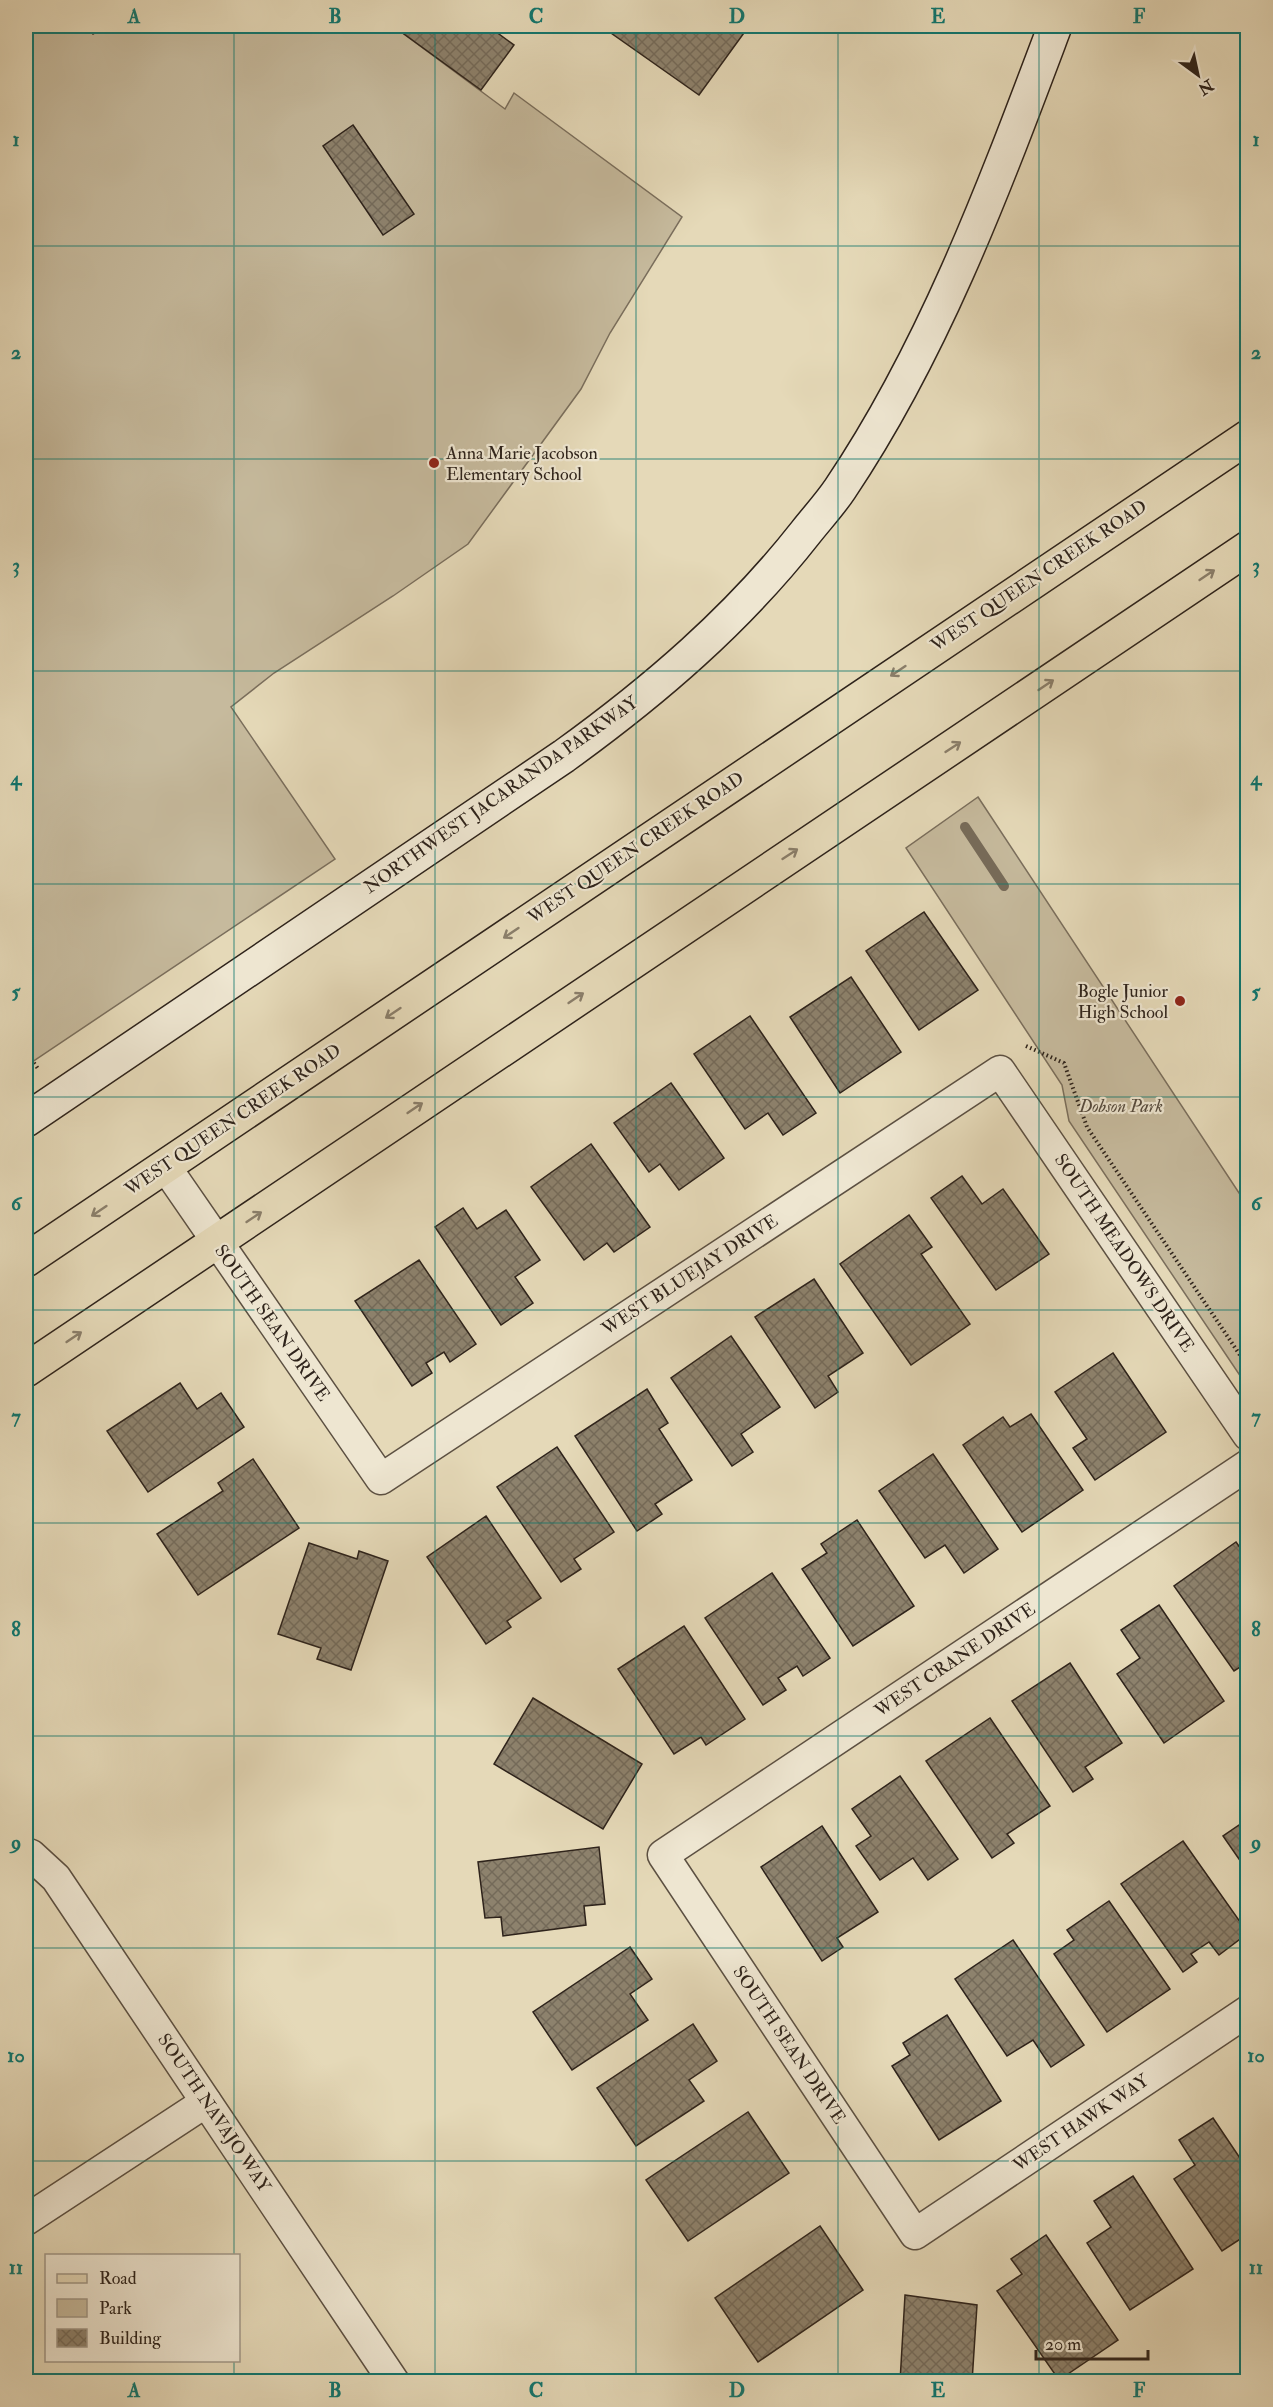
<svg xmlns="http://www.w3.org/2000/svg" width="1273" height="2407" viewBox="0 0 1273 2407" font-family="'IM FELL Double Pica',serif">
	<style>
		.park { fill: #c6ba9d; stroke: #7a6e5c; stroke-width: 1.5 }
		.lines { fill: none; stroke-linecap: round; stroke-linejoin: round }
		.stream { stroke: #776b59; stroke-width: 10 }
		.building { fill: url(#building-cross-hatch); stroke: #2e231b; stroke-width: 1.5 }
		.street-casing { stroke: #5c5042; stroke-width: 33 }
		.secondary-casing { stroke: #2e231b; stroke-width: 36 }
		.primary-casing { stroke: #2e231b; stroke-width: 36 }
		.path { stroke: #2e231b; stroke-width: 4; stroke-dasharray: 1.5 3; stroke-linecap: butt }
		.street { stroke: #eee6d1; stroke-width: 30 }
		.secondary { stroke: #eee6d1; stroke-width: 33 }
		.primary { stroke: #e5d9b8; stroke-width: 33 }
		.oneway { stroke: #8a7e6a }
		.grid { fill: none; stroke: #0f766e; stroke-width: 1.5; stroke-opacity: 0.55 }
		.poi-dot { fill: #8f2418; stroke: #eee6d1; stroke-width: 2 }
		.labels { text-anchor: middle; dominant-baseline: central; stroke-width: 4.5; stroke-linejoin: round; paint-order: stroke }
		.poi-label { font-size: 18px; fill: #2e231b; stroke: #eee6d1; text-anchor: start }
		.street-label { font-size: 18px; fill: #2e231b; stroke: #eee6d1 }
		.park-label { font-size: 18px; font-style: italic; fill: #54493c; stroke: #eee6d1 }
		.neatline { fill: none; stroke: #0f766e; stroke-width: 2 }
		.grid-label { font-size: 20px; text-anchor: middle; font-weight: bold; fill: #0f766e }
	</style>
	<defs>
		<pattern id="building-cross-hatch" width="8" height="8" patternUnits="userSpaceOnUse" patternTransform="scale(1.5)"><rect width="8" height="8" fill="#8d826d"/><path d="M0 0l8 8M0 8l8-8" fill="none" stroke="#746a59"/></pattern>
	</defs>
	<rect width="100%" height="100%" fill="#e5d9b8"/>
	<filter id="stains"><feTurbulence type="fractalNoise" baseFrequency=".00333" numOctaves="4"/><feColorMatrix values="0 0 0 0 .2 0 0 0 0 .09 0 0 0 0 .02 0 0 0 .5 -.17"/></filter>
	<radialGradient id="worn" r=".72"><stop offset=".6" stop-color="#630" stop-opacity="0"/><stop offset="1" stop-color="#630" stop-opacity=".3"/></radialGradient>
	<!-- park -->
	<g class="park">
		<polygon points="26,26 393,26 505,109 514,93 682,217 610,333 581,389 468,544 393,596 274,673 231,707 335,859 26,1066"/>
		<polygon points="978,797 1247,1205 1247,1386 1069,1121 1062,1085 906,848"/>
	</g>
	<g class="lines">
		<!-- stream -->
		<polyline class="stream" points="965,827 1004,886"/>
	</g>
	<!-- building -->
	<g class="building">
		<polygon points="87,26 107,26 93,34"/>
		<polygon points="393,26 488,26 514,45 481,90"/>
		<polygon points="601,26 749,26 699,95"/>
		<polygon points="353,125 414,214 383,235 323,146"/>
		<polygon points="924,912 978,990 919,1030 866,951"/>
		<polygon points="851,977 901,1052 840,1093 790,1017"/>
		<polygon points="750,1016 816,1113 783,1135 768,1113 745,1129 694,1054"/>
		<polygon points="671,1083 724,1158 679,1190 660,1164 649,1172 614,1123"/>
		<polygon points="591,1144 650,1227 614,1252 607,1243 584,1260 531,1187"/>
		<polygon points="962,1176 982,1204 1003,1189 1049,1254 996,1290 931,1198"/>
		<polygon points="463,1208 477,1229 506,1210 540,1260 515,1277 533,1303 501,1325 435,1227"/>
		<polygon points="909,1215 932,1247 921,1254 970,1324 911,1365 840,1264"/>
		<polygon points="419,1260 476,1344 450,1362 444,1352 426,1363 432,1373 412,1386 355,1301"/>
		<polygon points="814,1279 863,1353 828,1376 838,1392 815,1408 755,1317"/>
		<polygon points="731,1336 780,1407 741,1434 753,1452 732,1466 671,1378"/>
		<polygon points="1113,1353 1166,1432 1095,1480 1073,1448 1087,1439 1055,1392"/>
		<polygon points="180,1383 197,1409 221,1393 244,1427 148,1492 107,1431"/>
		<polygon points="647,1389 668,1423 659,1429 692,1480 655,1504 662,1514 637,1531 575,1436"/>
		<polygon points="1031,1414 1083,1490 1022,1532 963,1445 1003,1417 1010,1427"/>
		<polygon points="557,1447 614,1532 574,1559 581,1569 561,1582 497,1487"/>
		<polygon points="933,1454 998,1549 964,1573 945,1545 925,1558 879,1491"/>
		<polygon points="253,1459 299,1528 198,1595 157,1534 223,1491 218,1483"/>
		<polygon points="486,1516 541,1598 507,1621 511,1627 486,1644 427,1557"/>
		<polygon points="857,1520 914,1606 853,1646 802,1569 827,1553 821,1544"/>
		<polygon points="1236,1542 1248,1559 1248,1662 1234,1671 1174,1586"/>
		<polygon points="309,1543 357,1559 359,1551 388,1561 351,1670 317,1659 321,1648 278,1634"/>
		<polygon points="772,1573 830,1658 803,1676 797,1666 778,1678 786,1690 763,1705 705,1618"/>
		<polygon points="1159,1605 1224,1701 1164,1743 1117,1674 1140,1658 1121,1630"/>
		<polygon points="684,1626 745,1719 706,1745 701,1737 674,1754 618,1669"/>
		<polygon points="1070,1663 1122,1743 1085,1767 1093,1779 1073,1792 1012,1701"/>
		<polygon points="533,1698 642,1764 603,1829 494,1764"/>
		<polygon points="990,1718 1050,1806 1007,1834 1014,1843 992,1858 926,1761"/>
		<polygon points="900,1776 958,1859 928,1880 913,1858 880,1880 856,1846 871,1836 852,1809"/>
		<polygon points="1248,1819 1248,1872 1223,1836"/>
		<polygon points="822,1826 878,1912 837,1938 843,1947 822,1961 761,1867"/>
		<polygon points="1183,1841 1248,1933 1219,1955 1209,1942 1191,1954 1197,1962 1183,1972 1121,1884"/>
		<polygon points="599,1847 605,1904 584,1906 586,1925 503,1936 501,1917 485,1918 478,1862"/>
		<polygon points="1109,1901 1170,1989 1107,2032 1054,1954 1074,1940 1067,1930"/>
		<polygon points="1013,1940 1084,2045 1051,2067 1033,2040 1007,2056 955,1979"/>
		<polygon points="630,1947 652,1979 630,1994 648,2020 572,2070 533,2012"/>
		<polygon points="947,2015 1001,2101 939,2140 892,2066 910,2055 903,2043"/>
		<polygon points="693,2024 717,2061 689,2080 704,2101 636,2146 597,2088"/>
		<polygon points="748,2112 789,2173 688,2241 646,2180"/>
		<polygon points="1213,2118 1248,2170 1248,2234 1222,2251 1174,2179 1195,2165 1179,2140"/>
		<polygon points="1133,2176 1193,2269 1130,2310 1087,2243 1111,2227 1094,2201"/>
		<polygon points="820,2226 863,2290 758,2362 715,2298"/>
		<polygon points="1046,2235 1118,2340 1059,2380 997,2291 1022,2274 1011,2259"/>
		<polygon points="905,2295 977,2305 972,2382 900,2382"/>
		<polygon points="1248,2368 1248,2382 1229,2382"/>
	</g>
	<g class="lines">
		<defs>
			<g id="street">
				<polyline points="165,1166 381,1479 1000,1071 1248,1435"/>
				<polyline points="1248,1465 663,1855 915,2234 1248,2011"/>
				<polyline points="26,1853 31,1855 56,1878 394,2382"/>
				<polyline points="26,2220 206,2102"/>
			</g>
			<path id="secondary" d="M26,1120L564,756C654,691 737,620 806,532C817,518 830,504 840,489C935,348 995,185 1055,26"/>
			<g id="primary">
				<polyline points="26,1260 1248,437"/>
				<polyline points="26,1370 1248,548"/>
			</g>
		</defs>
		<!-- street casing -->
		<use href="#street" class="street-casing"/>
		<!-- secondary casing -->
		<use href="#secondary" class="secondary-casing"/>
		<!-- primary casing -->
		<use href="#primary" class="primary-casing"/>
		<!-- path -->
		<g class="path">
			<polyline points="1026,1046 1064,1063 1087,1127 1248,1367"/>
			<polyline points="26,1052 39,1070"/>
		</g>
		<!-- street -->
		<use href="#street" class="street"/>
		<!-- secondary -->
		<use href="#secondary" class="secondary"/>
		<!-- primary -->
		<use href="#primary" class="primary"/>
	</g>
	<!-- one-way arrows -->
	<defs><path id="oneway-shaft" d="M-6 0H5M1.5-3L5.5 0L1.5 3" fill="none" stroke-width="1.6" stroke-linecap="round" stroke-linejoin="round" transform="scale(1.5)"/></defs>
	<g class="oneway">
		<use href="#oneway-shaft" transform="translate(1207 575) rotate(-34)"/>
		<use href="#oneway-shaft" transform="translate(898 671) rotate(146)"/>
		<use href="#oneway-shaft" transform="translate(1046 685) rotate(-34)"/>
		<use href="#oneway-shaft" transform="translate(953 747) rotate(-33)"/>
		<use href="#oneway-shaft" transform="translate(790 854) rotate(-33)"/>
		<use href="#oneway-shaft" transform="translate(511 933) rotate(146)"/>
		<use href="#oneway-shaft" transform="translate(576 998) rotate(-34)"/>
		<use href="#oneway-shaft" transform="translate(393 1013) rotate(146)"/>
		<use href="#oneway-shaft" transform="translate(415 1108) rotate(-34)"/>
		<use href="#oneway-shaft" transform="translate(99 1211) rotate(146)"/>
		<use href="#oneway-shaft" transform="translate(254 1217) rotate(-34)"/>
		<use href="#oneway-shaft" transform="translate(74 1337) rotate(-34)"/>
	</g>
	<!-- grid -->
	<path class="grid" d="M234,26V2256M435,26V2382M636,26V2382M838,26V2382M1039,26V2382M26,246H1248M26,459H1248M26,671H1248M26,884H1248M26,1097H1248M26,1310H1248M26,1523H1248M26,1736H1248M26,1948H1248M26,2161H1248M234,2360V2382"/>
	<!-- markers -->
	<g class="poi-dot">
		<circle cx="434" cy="463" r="6"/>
		<circle cx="1180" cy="1001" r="6"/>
	</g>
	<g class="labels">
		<!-- poi labels -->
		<g class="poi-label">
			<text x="446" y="453">Anna Marie Jacobson<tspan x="446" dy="21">Elementary School</tspan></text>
			<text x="1168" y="991" text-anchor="end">Bogle Junior<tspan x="1168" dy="21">High School</tspan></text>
		</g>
		<!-- street labels -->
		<g class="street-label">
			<text transform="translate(1039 576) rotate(-34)">WEST QUEEN CREEK ROAD</text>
			<text transform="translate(501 795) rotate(-35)">NORTHWEST JACARANDA PARKWAY</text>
			<text transform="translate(636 848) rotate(-34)">WEST QUEEN CREEK ROAD</text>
			<text transform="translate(233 1120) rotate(-34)">WEST QUEEN CREEK ROAD</text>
			<text transform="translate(1124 1253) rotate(56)">SOUTH MEADOWS DRIVE</text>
			<text transform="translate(690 1275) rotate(-33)">WEST BLUEJAY DRIVE</text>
			<text transform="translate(272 1323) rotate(55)">SOUTH SEAN DRIVE</text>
			<text transform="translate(955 1660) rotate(-34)">WEST CRANE DRIVE</text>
			<text transform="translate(789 2045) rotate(56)">SOUTH SEAN DRIVE</text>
			<text transform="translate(214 2113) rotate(56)">SOUTH NAVAJO WAY</text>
			<text transform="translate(1081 2123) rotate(-34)">WEST HAWK WAY</text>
		</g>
		<!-- park labels -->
		<g class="park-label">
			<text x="1121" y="1106">Dobson Park</text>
		</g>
	</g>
	<!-- margin -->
	<rect width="1273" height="2407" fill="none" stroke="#e5d9b8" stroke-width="66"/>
	<!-- legend -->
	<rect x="45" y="2254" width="195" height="108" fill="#eee6d1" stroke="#a19888" stroke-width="1.5"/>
	<rect x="57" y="2274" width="30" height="9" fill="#e5d9b8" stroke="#a19888" stroke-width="1.5"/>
	<text x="99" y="2284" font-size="18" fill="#2e231b">Road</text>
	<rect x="57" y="2299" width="30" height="18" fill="#c6ba9d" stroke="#a19888" stroke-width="1.5"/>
	<text x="99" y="2314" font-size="18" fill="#2e231b">Park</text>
	<rect x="57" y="2329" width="30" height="18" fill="url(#building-cross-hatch)" stroke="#a19888" stroke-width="1.5"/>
	<text x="99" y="2344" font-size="18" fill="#2e231b">Building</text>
	<!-- north arrow -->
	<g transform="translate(1198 75) rotate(147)" stroke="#eee6d1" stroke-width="4.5" paint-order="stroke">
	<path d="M0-4.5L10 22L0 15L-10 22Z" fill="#2e231b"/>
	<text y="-9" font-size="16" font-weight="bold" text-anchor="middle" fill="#2e231b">N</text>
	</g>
	<!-- scale -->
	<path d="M1036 2350v9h112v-9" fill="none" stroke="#2e231b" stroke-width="3"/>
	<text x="1045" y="2350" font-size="18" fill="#2e231b" stroke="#eee6d1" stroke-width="4.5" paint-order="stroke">20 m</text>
	<rect x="33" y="33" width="1207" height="2341" class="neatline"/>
	<g class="grid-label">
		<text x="134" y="23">A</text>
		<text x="335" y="23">B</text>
		<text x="536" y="23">C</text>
		<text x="737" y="23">D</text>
		<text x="938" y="23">E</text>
		<text x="1139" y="23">F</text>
		<text x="16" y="146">1</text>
		<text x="1256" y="146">1</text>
		<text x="16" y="359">2</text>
		<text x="1256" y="359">2</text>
		<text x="16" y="572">3</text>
		<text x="1256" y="572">3</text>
		<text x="16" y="785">4</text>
		<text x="1256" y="785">4</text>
		<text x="16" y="998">5</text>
		<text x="1256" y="998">5</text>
		<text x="16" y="1210">6</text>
		<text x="1256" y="1210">6</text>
		<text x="16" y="1423">7</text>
		<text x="1256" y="1423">7</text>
		<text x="16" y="1636">8</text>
		<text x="1256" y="1636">8</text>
		<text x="16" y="1849">9</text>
		<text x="1256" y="1849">9</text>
		<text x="16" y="2062">10</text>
		<text x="1256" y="2062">10</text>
		<text x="16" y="2274">11</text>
		<text x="1256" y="2274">11</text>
		<text x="134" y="2397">A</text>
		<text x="335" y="2397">B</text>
		<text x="536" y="2397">C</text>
		<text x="737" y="2397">D</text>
		<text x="938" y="2397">E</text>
		<text x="1139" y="2397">F</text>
	</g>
	<rect width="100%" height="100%" filter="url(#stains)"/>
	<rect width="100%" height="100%" fill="url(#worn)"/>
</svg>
